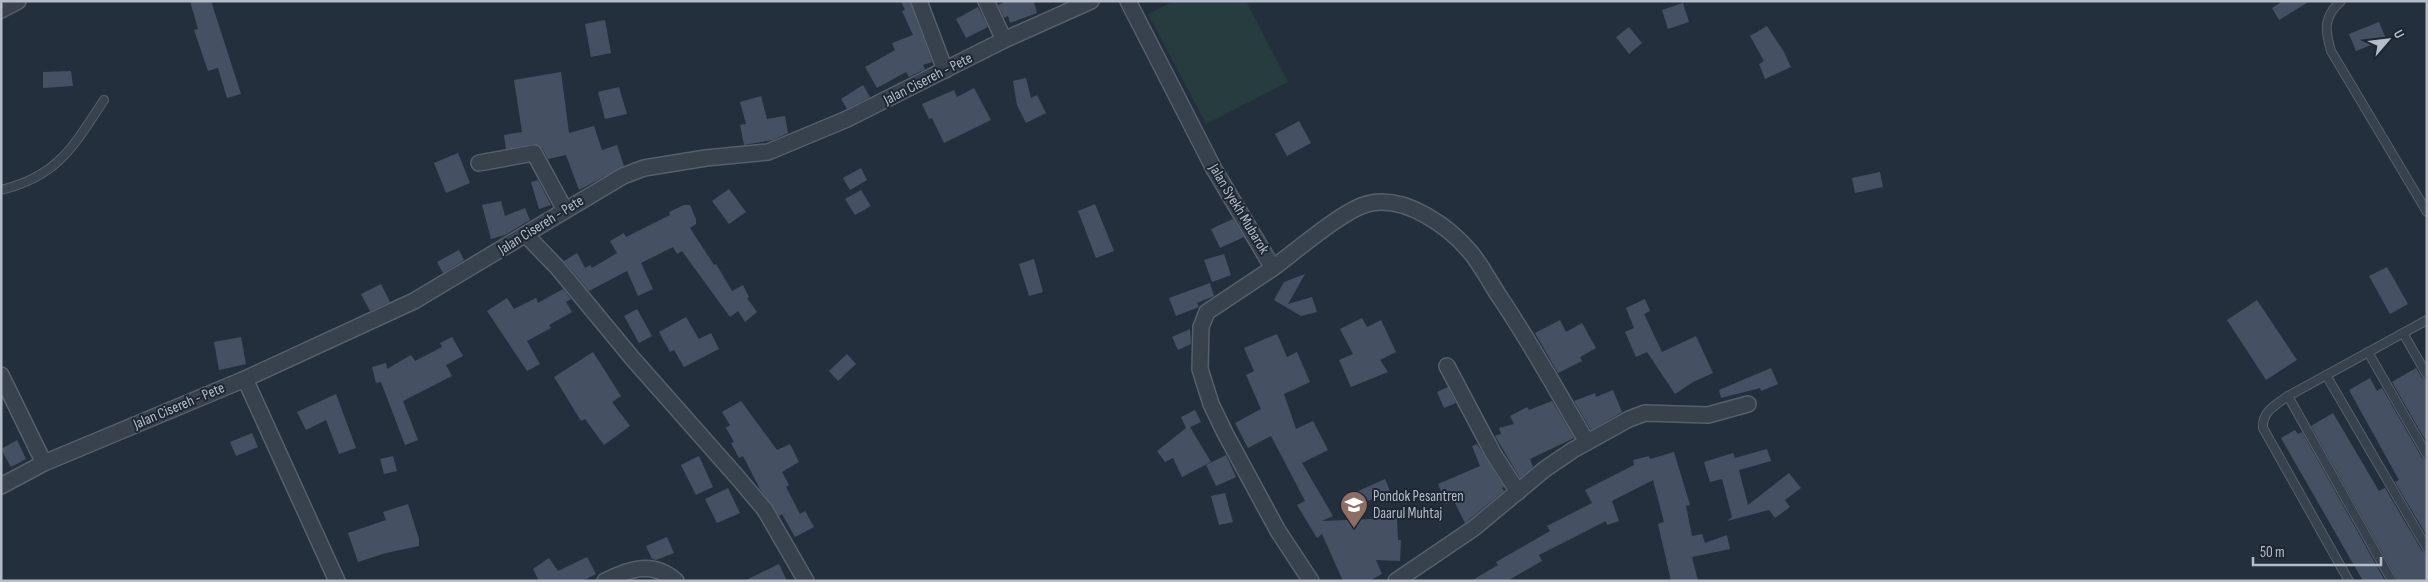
<svg xmlns="http://www.w3.org/2000/svg" width="2428" height="582" viewBox="0 0 2428 582" font-family="'Sofia Sans Condensed',sans-serif">
	<style>
		.green { fill: #263c3f }
		.building { fill: #455162 }
		.lines { fill: none; stroke-linecap: round; stroke-linejoin: round }
		.lane-casing { stroke: #565f6c; stroke-width: 10 }
		.street-casing { stroke: #565f6c; stroke-width: 18 }
		.lane { stroke: #38414e; stroke-width: 8 }
		.street { stroke: #38414e; stroke-width: 15 }
		.labels { text-anchor: middle; dominant-baseline: central; stroke-width: 4; stroke-linejoin: round; paint-order: stroke }
		.street-label { font-size: 15px; fill: #b4bcc9; stroke: #1d2633 }
		.poi-label { font-size: 15px; fill: #b4bcc9; stroke: #1d2633; text-anchor: start }
	</style>
	<rect width="100%" height="100%" fill="#242f3e"/>
	<!-- green -->
	<polygon class="green" points="1174,1 1246,1 1288,82 1206,124 1148,14"/>
	<!-- building -->
	<g class="building">
		<polygon points="190,1 211,1 241,94 227,98 218,68 208,71 194,30 198,29"/>
		<polygon points="901,1 910,1 932,62 923,65 925,69 909,77 906,72 877,88 865,67 895,50 892,43 913,35 902,11 905,10"/>
		<polygon points="1003,1 1036,1 1034,2 1037,13 1010,23 1008,16 1004,18 998,5 1003,3"/>
		<polygon points="2283,1 2310,1 2279,20 2272,8"/>
		<polygon points="1683,3 1689,22 1668,29 1662,10"/>
		<polygon points="978,7 988,27 966,38 956,19"/>
		<polygon points="605,20 611,53 591,57 585,24"/>
		<polygon points="2379,22 2386,39 2356,51 2349,34"/>
		<polygon points="1767,26 1784,52 1791,67 1765,79 1759,64 1764,61 1750,36"/>
		<polygon points="1629,27 1642,43 1629,54 1616,37"/>
		<polygon points="71,71 73,86 43,88 43,72"/>
		<polygon points="561,72 569,133 594,126 602,150 617,145 624,166 579,190 566,155 548,159 542,148 533,144 506,149 504,135 522,132 514,80"/>
		<polygon points="1026,78 1031,98 1037,95 1046,113 1026,123 1017,105 1013,81"/>
		<polygon points="863,85 870,97 847,109 841,99"/>
		<polygon points="619,87 627,114 605,119 598,92"/>
		<polygon points="974,88 991,120 944,143 932,118 929,119 922,104 954,90 957,97"/>
		<polygon points="761,96 767,119 785,116 788,133 773,140 744,145 740,125 746,124 740,102"/>
		<polygon points="1299,121 1311,143 1287,156 1275,134"/>
		<polygon points="458,153 470,183 446,193 434,163"/>
		<polygon points="861,168 867,180 850,190 843,178"/>
		<polygon points="1880,172 1883,187 1855,193 1852,178"/>
		<polygon points="538,180 551,205 539,209 531,182"/>
		<polygon points="729,189 746,212 729,224 712,201"/>
		<polygon points="861,190 871,206 855,215 845,199"/>
		<polygon points="501,201 505,216 525,208 530,220 505,235 491,239 482,205"/>
		<polygon points="1095,204 1114,251 1096,258 1078,211"/>
		<polygon points="684,205 690,205 696,219 696,224 690,228 714,265 716,264 732,291 743,285 749,297 747,298 757,312 745,322 738,311 730,317 682,251 677,254 673,247 641,263 653,289 638,296 627,271 589,291 564,261 577,253 585,268 590,265 592,268 617,253 610,241 624,233 626,237 670,215 669,212"/>
		<polygon points="1233,219 1244,237 1220,248 1211,229"/>
		<polygon points="459,250 464,260 443,273 437,262"/>
		<polygon points="1224,254 1231,275 1212,282 1204,260"/>
		<polygon points="1034,259 1043,292 1029,296 1019,264"/>
		<polygon points="2387,267 2408,304 2390,314 2369,276"/>
		<polygon points="1305,274 1288,304 1312,297 1317,312 1301,316 1274,300 1284,282"/>
		<polygon points="1210,283 1214,296 1197,303 1199,307 1176,316 1169,298"/>
		<polygon points="381,284 390,302 370,311 361,294"/>
		<polygon points="563,289 571,299 566,302 572,312 549,325 551,328 527,341 540,364 527,371 487,311 507,298 514,309 536,298 538,303"/>
		<polygon points="1645,299 1650,311 1644,314 1662,352 1696,336 1713,373 1693,382 1675,394 1647,352 1636,357 1625,332 1634,328 1626,308"/>
		<polygon points="2257,300 2297,360 2266,380 2227,320"/>
		<polygon points="637,309 652,336 639,343 624,316"/>
		<polygon points="686,317 699,339 711,333 719,349 684,367 674,350 670,352 659,332"/>
		<polygon points="1362,318 1367,327 1381,320 1396,352 1380,360 1388,372 1351,387 1339,360 1353,354 1340,329"/>
		<polygon points="1560,320 1566,332 1582,323 1596,348 1580,357 1582,361 1558,373 1535,333"/>
		<polygon points="1190,329 1191,344 1178,350 1172,337"/>
		<polygon points="1277,334 1287,357 1297,352 1310,382 1284,394 1296,429 1313,421 1328,450 1302,463 1333,516 1322,521 1397,518 1398,540 1401,540 1400,561 1376,560 1382,574 1369,581 1343,581 1322,534 1317,538 1297,505 1305,501 1271,436 1248,448 1235,423 1261,409 1246,375 1254,371 1244,348"/>
		<polygon points="241,337 246,364 219,370 214,342"/>
		<polygon points="452,337 463,356 446,365 452,376 403,401 418,440 405,445 381,382 376,383 372,367 386,363 387,369 411,355 415,361 442,347 440,343"/>
		<polygon points="593,352 621,396 612,402 630,426 604,445 585,419 581,421 554,377"/>
		<polygon points="847,354 856,364 838,381 829,371"/>
		<polygon points="1771,368 1778,384 1761,391 1760,388 1721,398 1719,390"/>
		<polygon points="2416,368 2422,378 2427,381 2427,443 2392,382"/>
		<polygon points="2370,378 2377,391 2382,388 2422,458 2427,461 2427,536 2395,482 2399,480 2349,390"/>
		<polygon points="1448,387 1456,403 1444,408 1437,392"/>
		<polygon points="1613,390 1622,412 1591,430 1574,401 1595,393 1596,397"/>
		<polygon points="336,394 356,448 339,454 326,420 306,430 297,412"/>
		<polygon points="741,401 777,450 790,444 799,462 782,472 789,485 786,487 800,514 805,511 814,527 795,537 782,514 779,516 760,489 743,456 739,458 731,443 734,442 726,428 730,425 722,412"/>
		<polygon points="1552,401 1574,438 1530,459 1533,467 1520,478 1495,436 1501,434 1499,428 1514,424 1510,416 1527,407 1529,410"/>
		<polygon points="1195,410 1201,422 1190,427 1211,462 1182,477 1173,458 1165,462 1157,451 1186,428 1181,417"/>
		<polygon points="2333,413 2379,491 2385,488 2422,551 2427,554 2427,581 2398,581 2311,426"/>
		<polygon points="2295,430 2298,434 2302,432 2385,581 2363,581 2281,438"/>
		<polygon points="252,433 258,447 236,456 230,442"/>
		<polygon points="17,440 26,459 11,467 1,449"/>
		<polygon points="1477,444 1504,487 1502,488 1504,491 1465,523 1454,501 1446,504 1438,484 1480,466 1472,446"/>
		<polygon points="1767,449 1771,461 1739,470 1748,505 1789,473 1801,488 1785,500 1790,507 1775,518 1769,510 1727,521 1732,517 1722,479 1710,482 1704,462 1733,453 1735,458"/>
		<polygon points="1674,452 1690,505 1686,506 1692,536 1702,534 1705,543 1727,535 1730,549 1692,557 1698,581 1671,581 1658,524 1664,522 1653,480 1612,501 1619,521 1607,525 1606,521 1539,555 1542,561 1507,581 1471,581 1498,565 1496,562 1550,531 1547,526 1592,503 1585,490 1634,465 1633,460 1649,456 1650,459"/>
		<polygon points="1226,455 1236,477 1216,486 1206,465"/>
		<polygon points="393,456 397,471 384,474 380,459"/>
		<polygon points="699,456 713,487 696,495 681,465"/>
		<polygon points="1385,479 1390,491 1361,504 1356,492"/>
		<polygon points="728,488 740,513 717,523 705,499"/>
		<polygon points="1225,493 1233,522 1219,525 1211,496"/>
		<polygon points="408,504 419,539 419,546 386,553 358,562 348,533 386,520 383,512"/>
		<polygon points="667,537 674,553 656,560 652,559 646,546"/>
		<polygon points="587,557 596,574 582,581 539,581 533,569 549,558 558,571"/>
		<polygon points="779,564 787,581 744,581"/>
	</g>
	<g class="lines">
		<defs>
			<g id="lane">
				<path d="M2341,1C2323,17 2325,30 2331,51L2427,212"/>
				<path d="M1,190C59,176 74,145 104,100"/>
				<polyline points="2403,333 2427,375"/>
				<polyline points="2368,352 2427,455"/>
				<polyline points="2326,375 2427,548"/>
				<polyline points="2288,396 2392,581"/>
				<path d="M2349,581L2263,428C2262,411 2276,405 2288,396L2427,320"/>
			</g>
			<g id="street">
				<polyline points="919,1 945,70"/>
				<polyline points="986,1 1004,40"/>
				<polyline points="1128,1 1214,169 1273,268 1207,312 1201,327 1200,369 1211,404 1225,433 1278,531 1311,581"/>
				<polyline points="1,10 18,1"/>
				<polyline points="479,163 534,153 565,210"/>
				<polyline points="526,235 557,267 633,359 739,479 765,510 806,581"/>
				<path d="M1273,268C1296,251 1342,211 1367,204C1405,194 1450,227 1472,254C1482,267 1490,282 1499,296C1531,343 1558,393 1587,442"/>
				<polyline points="1447,366 1493,453 1518,492"/>
				<polyline points="1,375 44,463"/>
				<polyline points="245,379 337,581"/>
				<polyline points="1,486 44,463 245,379 414,301 623,176 644,168 706,158 768,152 847,119 1004,40 1091,1"/>
				<path d="M605,581C629,569 653,560 676,581"/>
				<polyline points="1396,581 1474,528 1545,469 1573,450 1629,419 1645,413 1708,415 1748,404"/>
			</g>
		</defs>
		<!-- lane casing -->
		<use href="#lane" class="lane-casing"/>
		<!-- street casing -->
		<use href="#street" class="street-casing"/>
		<!-- lane -->
		<use href="#lane" class="lane"/>
		<!-- street -->
		<use href="#street" class="street"/>
	</g>
	<!-- icons -->
	<defs>
		<symbol id="school-pin" viewBox="-11 -11 22 30"><path d="M0 17L-7.5 6A9.5 9.5 0 1 1 7.5 6Z" fill="#8d6e63" stroke="#1d2633"/><path d="M0-5L7-2L0 1L-7-2ZM-4 1L0 2.5L4 1V4Q0 6-4 4Z" fill="#fff"/></symbol>
	</defs>
	<g fill-rule="evenodd">
		<use href="#school-pin" x="1338" y="489" width="32" height="43"/>
	</g>
	<g class="labels">
		<!-- street labels -->
		<g class="street-label">
			<text transform="translate(928 79) rotate(-27)">Jalan Cisereh - Pete</text>
			<text transform="translate(1239 209) rotate(59)">Jalan Syekh Mubarok</text>
			<text transform="translate(541 225) rotate(-32)">Jalan Cisereh - Pete</text>
			<text transform="translate(179 406) rotate(-23)">Jalan Cisereh - Pete</text>
		</g>
		<!-- poi labels -->
		<g class="poi-label">
			<text x="1373" y="496">Pondok Pesantren<tspan x="1373" dy="17">Daarul Muhtaj</tspan></text>
		</g>
	</g>
	<!-- border -->
	<rect width="2428" height="582" fill="none" stroke="#b4bcc9" stroke-width="5"/>
	<!-- north arrow -->
	<g transform="translate(2388 40) rotate(62)" stroke="#1d2633" stroke-width="4" paint-order="stroke">
	<path d="M0-4L9 19L0 12L-9 19Z" fill="#b4bcc9"/>
	<text y="-8" font-size="14" font-weight="bold" text-anchor="middle" fill="#b4bcc9">U</text>
	</g>
	<!-- scale -->
	<path d="M2253 557v8h128v-8" fill="none" stroke="#b4bcc9" stroke-width="2.5"/>
	<text x="2260" y="557" font-size="15" fill="#b4bcc9" stroke="#1d2633" stroke-width="4" paint-order="stroke">50 m</text>
</svg>
